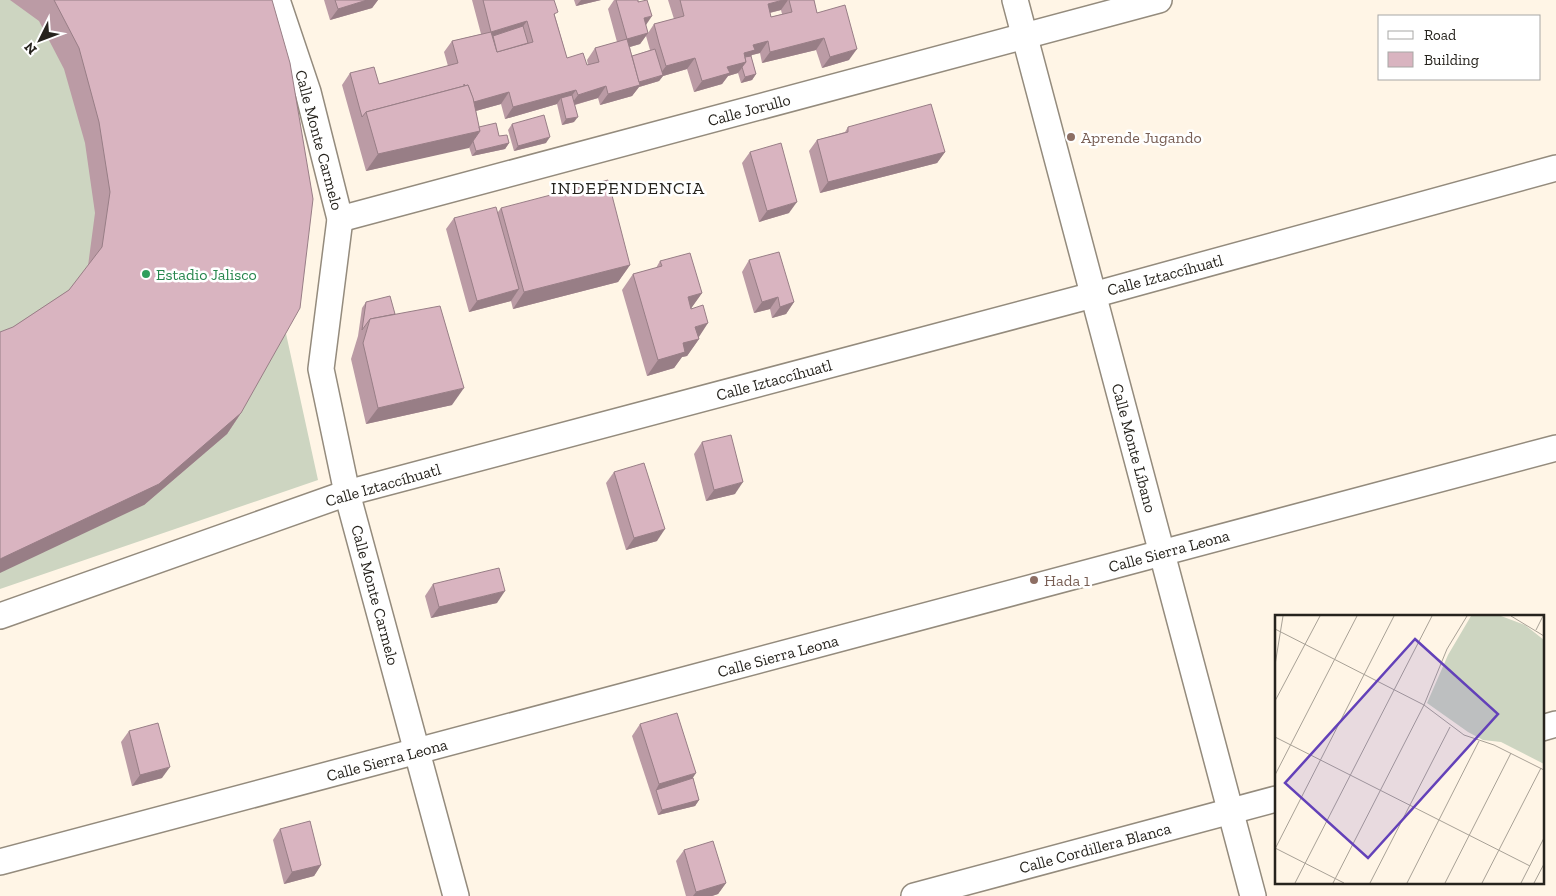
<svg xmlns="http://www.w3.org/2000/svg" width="1556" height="896" viewBox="0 0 1556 896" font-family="'Zilla Slab',serif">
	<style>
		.garden { fill: #cdd5c1 }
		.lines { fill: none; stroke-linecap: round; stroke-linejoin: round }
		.minor-casing { stroke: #948b7d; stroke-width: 28 }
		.minor { stroke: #fff; stroke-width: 25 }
		.wall { fill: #bb9ba5; fill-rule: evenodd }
		.shaded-wall { fill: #987e86 }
		.building { fill: #d9b4c0; stroke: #987e86 }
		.education-dot { fill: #8d6e63; stroke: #fff; stroke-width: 2 }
		.leisure-dot { fill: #2e9e5b; stroke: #fff; stroke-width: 2 }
		.labels { text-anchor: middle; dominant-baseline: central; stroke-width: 5; stroke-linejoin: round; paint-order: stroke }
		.street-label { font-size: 16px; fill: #26231d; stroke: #fff }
		.education-label { font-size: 16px; fill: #785e54; stroke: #fff; text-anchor: start }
		.leisure-label { font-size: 16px; fill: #27864d; stroke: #fff; text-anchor: start }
		.neighbourhood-label { font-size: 18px; letter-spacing: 1px; fill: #26231d; stroke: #fff }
		.inset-road { fill: none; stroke: #a8a196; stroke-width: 1 }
		.view { fill: #6341b9; fill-opacity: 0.15; stroke: #6341b9; stroke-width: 2.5 }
		.inset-edge { fill: none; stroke: #26231d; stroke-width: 2.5 }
	</style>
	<rect width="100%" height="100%" fill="#fff5e6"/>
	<!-- garden -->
	<polygon class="garden" points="0,0 252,0 285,329 318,480 0,589"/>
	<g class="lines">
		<defs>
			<g id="minor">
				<polyline points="277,0 308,92 340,219 321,369 347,493 456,896"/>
				<polyline points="1015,0 1253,896"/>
				<polyline points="340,219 1159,0"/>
				<polyline points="0,616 347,493 1093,295 1556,168"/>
				<polyline points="1542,728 1556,724"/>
				<polyline points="0,862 1556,448"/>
				<polyline points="914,896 1276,799"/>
			</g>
		</defs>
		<!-- minor casing -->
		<use href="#minor" class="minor-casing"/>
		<!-- minor -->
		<use href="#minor" class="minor"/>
	</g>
	<!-- wall -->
	<g class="wall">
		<polygon points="10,0 272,0 241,413 227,434 144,505 13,327 69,290 88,266 95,213 85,143 64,69 39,21"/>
		<polygon points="324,0 378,0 372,8 330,20"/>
		<path d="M472,0H554L555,16L567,58L587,65H588L587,60L595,48L617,42L608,9L614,0H638L648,33L654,24L674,19L668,0H814L817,13L849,60L822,68L816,50L762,63L760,53L752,55L751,56L756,74L752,80L741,83L738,73L728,76L722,84L694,92L687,69L663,76L659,81L639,87L632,96L600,105L598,98L575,105L574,122L562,125L557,104L505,119L501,104L476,111L479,127L499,136L509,143L505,149L472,156L469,147L366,171L342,85L350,73L379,84L448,66L444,52L452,41L481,34ZM781,10L782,14L771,17L770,13ZM646,36L650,50L632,56L630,47L640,44Z"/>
		<polygon points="574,0 601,0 576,6"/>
		<polygon points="512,124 546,143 514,151 508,130"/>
		<polygon points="848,127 945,152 937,163 820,193 809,151 817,140 845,132"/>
		<polygon points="750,152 789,213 759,222 742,163"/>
		<polygon points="501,208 630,265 618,282 513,309 511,301 469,312 446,229 454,218 498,212"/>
		<polygon points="749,260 794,302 786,314 772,318 770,309 754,313 742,272"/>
		<polygon points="660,261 702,293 691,308 699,339 687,356 682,357 674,368 647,376 622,290 633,274 656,268"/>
		<polygon points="366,302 395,314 452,405 366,424 351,359 358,336 362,308"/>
		<polygon points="702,442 735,494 706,501 694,454"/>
		<polygon points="614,472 657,541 626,550 606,483"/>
		<polygon points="433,584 497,603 431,618 425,596"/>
		<polygon points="640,724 693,778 699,800 695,806 658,815 632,736"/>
		<polygon points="129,731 162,778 132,786 121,742"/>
		<polygon points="280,829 321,865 314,876 284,884 273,840"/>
		<polygon points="684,850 726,883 718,894 712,896 686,896 676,861"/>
	</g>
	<!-- shaded-wall -->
	<g class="shaded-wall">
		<polygon points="367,0 378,0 372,8 330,20 338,9"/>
		<polygon points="581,0 601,0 576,6"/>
		<polygon points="783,0 788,0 781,10 760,15 768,4"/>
		<polygon points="652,16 644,28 644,18"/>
		<polygon points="527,21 519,32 489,41 491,32"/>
		<polygon points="648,33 640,44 619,50 627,39"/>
		<polygon points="824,38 816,50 762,63 770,52"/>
		<polygon points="768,41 760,53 752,55 738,73 728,76 722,84 694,92 702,81 727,67 753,45"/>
		<polygon points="857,49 849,60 822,68 830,57"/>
		<polygon points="695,58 687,69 663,76 659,81 639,87 632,96 600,105 608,94 634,83 658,77 666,66"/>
		<polygon points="756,74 752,80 741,83 745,77"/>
		<polygon points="606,86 598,98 570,106 578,95"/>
		<polygon points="576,90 568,101 561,98 557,104 505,119 513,107"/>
		<polygon points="509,92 501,104 461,115 469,103"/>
		<polygon points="578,117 574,122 562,125 566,119"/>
		<polygon points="480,131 469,148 366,171 378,154"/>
		<polygon points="550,137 546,143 514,151 518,146"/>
		<polygon points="509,143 505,149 472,156 476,151"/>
		<polygon points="945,152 937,163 820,193 828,182"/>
		<polygon points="797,202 789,213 759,222 767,211"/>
		<polygon points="630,265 618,282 513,309 524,292"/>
		<polygon points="519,289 511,301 469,312 477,301"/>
		<polygon points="702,293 690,310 688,297"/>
		<polygon points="778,297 770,309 754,313 762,302"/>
		<polygon points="794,302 786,314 772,318 780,307"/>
		<polygon points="708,323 697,340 699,339 687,356 682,357 674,368 647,376 658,360 695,327"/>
		<polygon points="464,388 452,405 366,424 378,408"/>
		<polygon points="241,413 227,434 144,505 0,573 0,559"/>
		<polygon points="743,482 735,494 706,501 714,490"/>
		<polygon points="665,529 657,541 626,550 634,538"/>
		<polygon points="505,591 497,603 431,618 439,607"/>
		<polygon points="170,767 162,778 132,786 140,775"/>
		<polygon points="696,773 689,784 656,790 659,784"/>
		<polygon points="699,800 695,806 658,815 662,810"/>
		<polygon points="321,865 314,876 284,884 292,872"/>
		<polygon points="726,883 718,894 712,896 693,896 696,892"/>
	</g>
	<!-- building -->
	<g class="building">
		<polygon points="54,0 272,0 290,63 313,199 300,308 241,413 159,484 0,559 0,332 13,327 69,290 102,247 110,192 99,122 79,48"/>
		<polygon points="335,0 367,0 338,9"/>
		<polygon points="483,0 554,0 558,12 554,14 567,58 583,53 587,65 599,62 595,48 627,39 616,0 638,0 638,2 647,0 652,16 644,18 648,33 627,39 640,85 608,94 606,86 578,95 576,90 513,107 509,92 474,102 468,85 465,86 464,84 464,86 366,112 362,117 350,73 374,67 379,84 458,63 452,41 491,32 497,52 533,42 527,21 491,32"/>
		<polygon points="680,0 783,0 768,4 771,17 792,12 789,0 814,0 817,13 845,5 857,49 830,57 824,38 770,52 768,41 753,45 755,50 744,53 746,62 727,67 730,73 702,81 695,58 666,66 659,43 654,24 684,16"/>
		<polygon points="523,26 528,43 497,52 493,36"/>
		<polygon points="655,49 663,75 639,82 632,56"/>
		<polygon points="751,56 756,74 745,77 742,67 746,62 745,57"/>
		<polygon points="468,85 473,98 480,131 378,154 366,112"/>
		<polygon points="572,95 578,117 566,119 561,98"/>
		<polygon points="931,104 945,152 828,182 817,140 848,132 848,127"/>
		<polygon points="544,115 550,137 518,146 512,124"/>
		<polygon points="496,123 499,136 507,135 509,143 476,151 473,141 480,131 479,127"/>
		<polygon points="781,143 797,202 767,211 750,152"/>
		<polygon points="608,180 630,265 524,292 501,208"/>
		<polygon points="496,207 519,289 477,301 454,218"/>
		<polygon points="779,252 794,302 780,307 778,297 762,302 749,260"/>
		<polygon points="690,253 702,293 688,297 691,309 703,305 708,323 695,327 699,339 683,343 685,352 658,360 633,274 662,266 660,261"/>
		<polygon points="390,296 395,314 370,319 362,330 366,302"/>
		<polygon points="440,306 464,388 378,408 363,343 370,319"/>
		<polygon points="731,435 743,482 714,490 702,442"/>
		<polygon points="644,463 665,529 634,538 614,472"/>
		<polygon points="499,568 505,591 439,607 433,584"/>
		<polygon points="677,713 696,773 659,784 640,724"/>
		<polygon points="158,723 170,767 140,775 129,731"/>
		<polygon points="693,778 699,800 662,810 656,790"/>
		<polygon points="310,821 321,865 292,872 280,829"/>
		<polygon points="713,841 726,883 696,892 684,850"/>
	</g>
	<!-- markers -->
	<g class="education-dot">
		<circle cx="1071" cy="137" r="5"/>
		<circle cx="1034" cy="580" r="5"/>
	</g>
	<circle class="leisure-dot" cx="146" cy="274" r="5"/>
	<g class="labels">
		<!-- street labels -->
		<g class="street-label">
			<text transform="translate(749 110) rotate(-15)">Calle Jorullo</text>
			<text transform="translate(319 140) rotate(75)">Calle Monte Carmelo</text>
			<text transform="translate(1165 275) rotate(-15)">Calle Iztaccíhuatl</text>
			<text transform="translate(774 380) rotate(-15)">Calle Iztaccíhuatl</text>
			<text transform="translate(1134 448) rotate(75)">Calle Monte Líbano</text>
			<text transform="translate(383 485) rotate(-16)">Calle Iztaccíhuatl</text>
			<text transform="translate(1169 551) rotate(-15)">Calle Sierra Leona</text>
			<text transform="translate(375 595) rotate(75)">Calle Monte Carmelo</text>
			<text transform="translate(778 656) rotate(-15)">Calle Sierra Leona</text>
			<text transform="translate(387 760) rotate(-15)">Calle Sierra Leona</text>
			<text transform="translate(1095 848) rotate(-15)">Calle Cordillera Blanca</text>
		</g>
		<!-- education labels -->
		<g class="education-label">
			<text x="1081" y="137">Aprende Jugando</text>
			<text x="1044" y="580">Hada 1</text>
		</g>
		<!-- leisure labels -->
		<g class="leisure-label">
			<text x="156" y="274">Estadio Jalisco</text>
		</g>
		<!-- neighbourhood labels -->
		<g class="neighbourhood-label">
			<text x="628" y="188">INDEPENDENCIA</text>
		</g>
	</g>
	<!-- overview -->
	<g transform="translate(1275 615)">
		<rect width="269" height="269" fill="#fff5e6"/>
		<path d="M196,1H226L250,10L269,25V149L226,127L208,125L193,117L152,88L173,40Z" fill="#cdd5c1"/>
		<path class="inset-road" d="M236,1L269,21M0,14L149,90L189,120L219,130L269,155M261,15L268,1M0,50L8,1M0,86L45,1M0,122L255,251M0,160L82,1M0,233L69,268M0,234L119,1M20,268L157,1M58,268L149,90L172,34L192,1M95,268L175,112M132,268L204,126M170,268L236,138M207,268L266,153M246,268L269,223M259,268L269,249"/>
		<path class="view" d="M140,24L223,99L93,243L10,168Z"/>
		<rect width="269" height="269" class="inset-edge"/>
	</g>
	<!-- legend -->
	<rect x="1378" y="15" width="162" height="65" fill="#ffffff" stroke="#a8a7a5"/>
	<rect x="1388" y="31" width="25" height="8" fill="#ffffff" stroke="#a8a7a5"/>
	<text x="1424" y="40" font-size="15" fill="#26231d">Road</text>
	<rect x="1388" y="52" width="25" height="15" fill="#d9b4c0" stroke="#a8a7a5"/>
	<text x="1424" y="65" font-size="15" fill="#26231d">Building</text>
	<!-- north arrow -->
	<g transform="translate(40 40) rotate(228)" stroke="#ffffff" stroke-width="4" paint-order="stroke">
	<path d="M0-4L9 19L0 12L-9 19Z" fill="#26231d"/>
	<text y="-8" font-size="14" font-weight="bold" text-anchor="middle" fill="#26231d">N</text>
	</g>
</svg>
